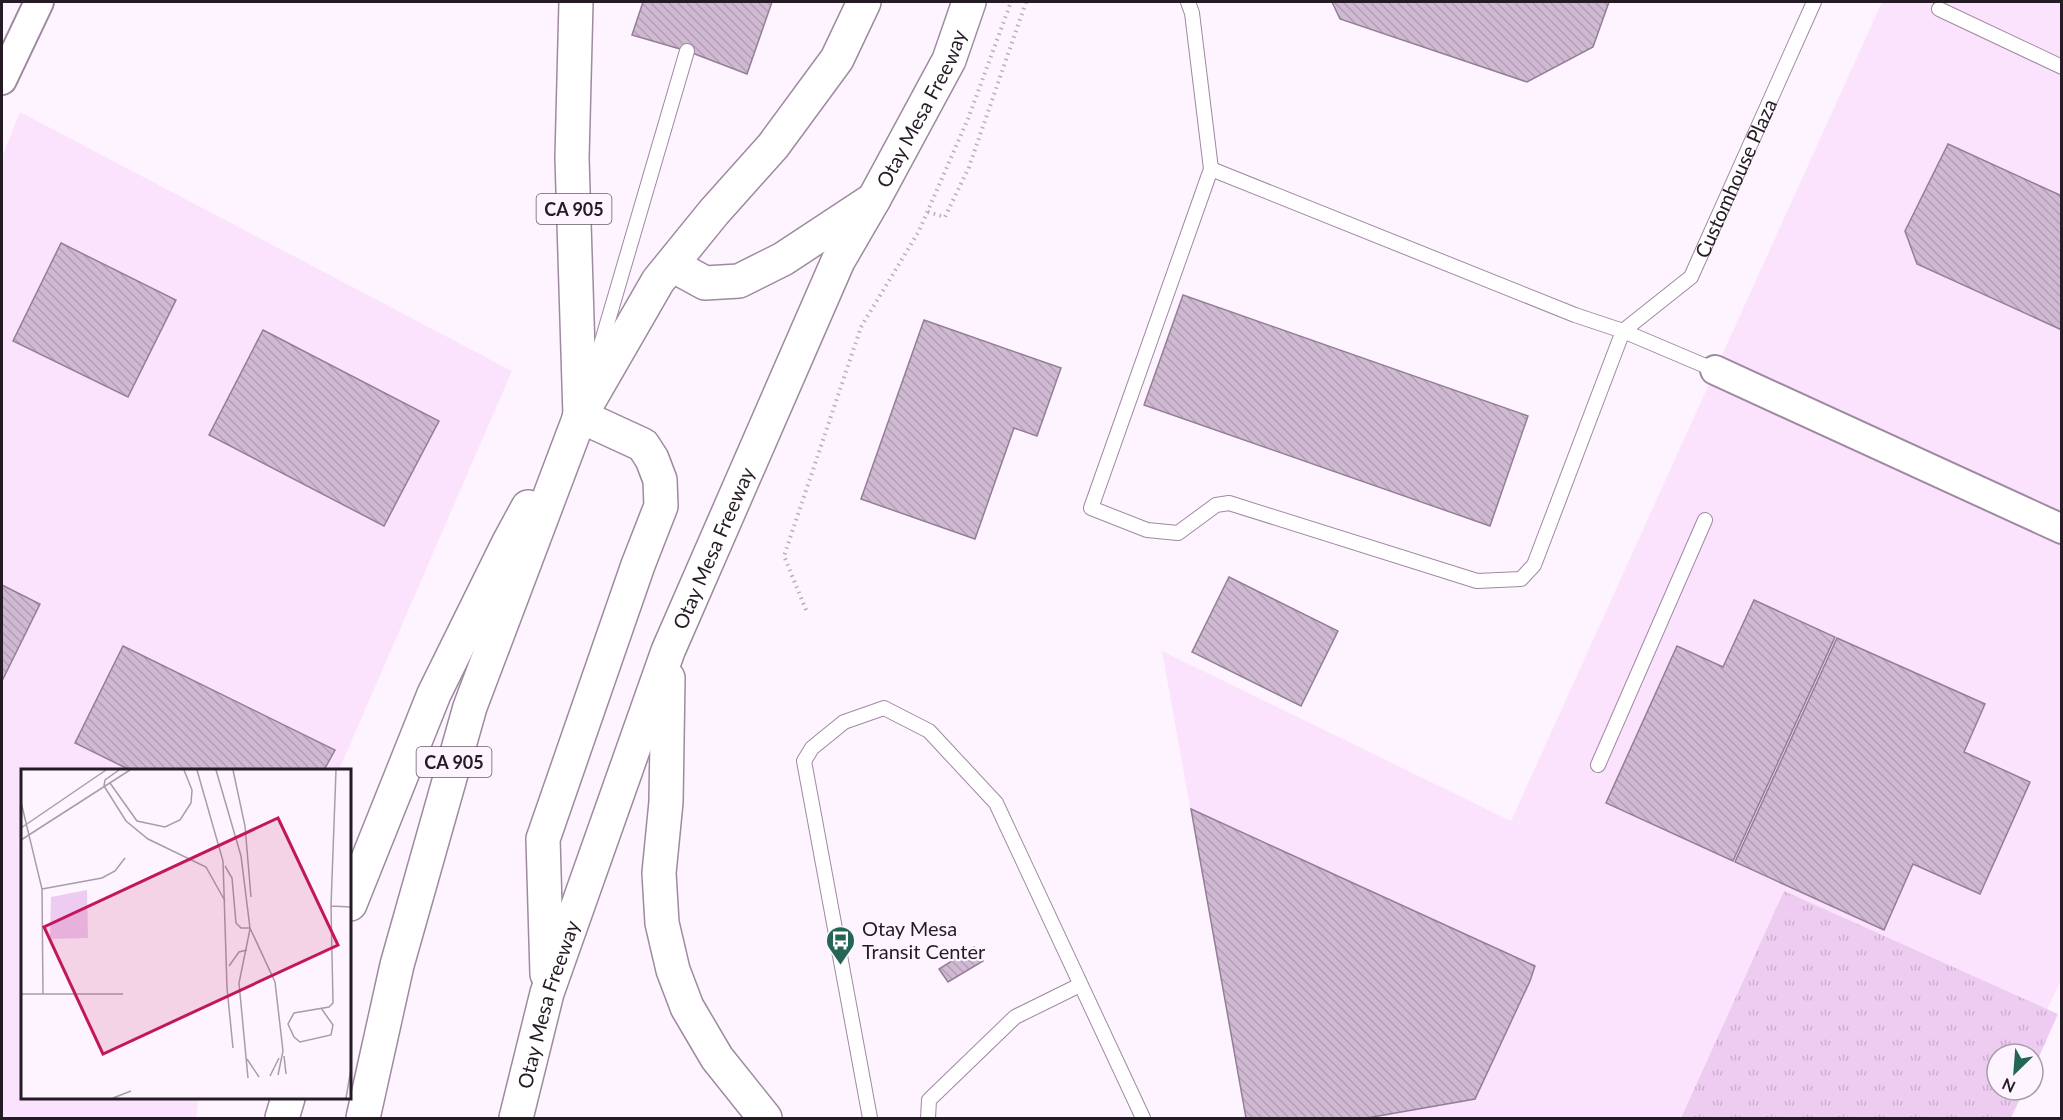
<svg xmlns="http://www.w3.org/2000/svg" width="2063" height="1120" viewBox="0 0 2063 1120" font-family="Lato,sans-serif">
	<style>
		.built { fill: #fbe3fd }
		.grass { fill: url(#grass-tufts) }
		.building { fill: url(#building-back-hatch); stroke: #947e97; stroke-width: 1.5 }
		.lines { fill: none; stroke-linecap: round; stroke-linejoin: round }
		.service-casing { stroke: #9f89a1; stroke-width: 16 }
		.minor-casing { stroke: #9f89a1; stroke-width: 32 }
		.trunk-casing { stroke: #9f89a1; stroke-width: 36 }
		.motorway-casing { stroke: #9f89a1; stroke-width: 36 }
		.path { stroke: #b8afba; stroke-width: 4; stroke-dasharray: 1.5 4.5; stroke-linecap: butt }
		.service { stroke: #fff; stroke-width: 14 }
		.minor { stroke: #fff; stroke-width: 28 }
		.trunk { stroke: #fff; stroke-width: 33 }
		.motorway { stroke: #fff; stroke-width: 33 }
		.labels { text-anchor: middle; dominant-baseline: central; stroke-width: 4.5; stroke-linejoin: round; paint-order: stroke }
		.shield { fill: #fdf4ff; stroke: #655c66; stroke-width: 1.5 }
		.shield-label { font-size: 18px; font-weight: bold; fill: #241b25 }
		.street-label { font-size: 20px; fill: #241b25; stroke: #fdf4ff }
		.poi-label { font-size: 20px; fill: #241b25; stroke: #fdf4ff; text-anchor: start }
		.inset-road { fill: none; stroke: #a69da8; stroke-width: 1.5 }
		.view { fill: #c2185b; fill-opacity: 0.15; stroke: #c2185b; stroke-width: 3 }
		.inset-edge { fill: none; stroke: #241b25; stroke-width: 3 }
	</style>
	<defs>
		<pattern id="grass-tufts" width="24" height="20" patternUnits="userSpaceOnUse" patternTransform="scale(1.5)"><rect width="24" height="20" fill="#eeccf2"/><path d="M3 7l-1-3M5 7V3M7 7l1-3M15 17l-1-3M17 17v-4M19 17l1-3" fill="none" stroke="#ccafcf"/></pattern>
		<pattern id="building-back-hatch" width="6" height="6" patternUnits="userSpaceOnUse" patternTransform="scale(1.5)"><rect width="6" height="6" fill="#d0b9d3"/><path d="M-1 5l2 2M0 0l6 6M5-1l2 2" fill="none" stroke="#b29eb5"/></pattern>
	</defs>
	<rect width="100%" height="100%" fill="#fdf4ff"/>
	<!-- built -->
	<g class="built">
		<polygon points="1882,2 2061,2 2062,978 2047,1010 1784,892 1681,1118 1246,1118 1162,651 1511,821"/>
		<polygon points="20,112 512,371 339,770 22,770 22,1098 199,1098 196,1118 2,1118 2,157"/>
	</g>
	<!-- grass -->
	<polygon class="grass" points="1784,891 2058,1014 2033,1070 2033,1054 1997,1054 1997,1090 2024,1090 2011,1118 1681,1118"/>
	<!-- building -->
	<g class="building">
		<polygon points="643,2 772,2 747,74 687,51 632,35"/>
		<polygon points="1332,2 1609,2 1593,47 1527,82 1340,19"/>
		<polygon points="1948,144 2062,196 2062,330 1917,264 1905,231"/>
		<polygon points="61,243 176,300 128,397 13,341"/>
		<polygon points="1183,295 1528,416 1490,526 1144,405"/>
		<polygon points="924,320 1061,368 1037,436 1014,428 975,539 861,499"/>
		<polygon points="263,330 439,421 384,526 209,435"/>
		<polygon points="1229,577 1338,631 1301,706 1192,652"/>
		<polygon points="2,585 40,604 2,681"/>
		<polygon points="1754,600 1835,637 1733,861 1606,803 1677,646 1723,667"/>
		<polygon points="1837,638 1985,704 1964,752 2030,782 1980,894 1913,864 1884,930 1735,862"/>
		<polygon points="123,646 335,750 324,770 130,770 75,743"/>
		<polygon points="1191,809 1535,966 1530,981 1475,1099 1367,1118 1246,1118"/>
		<polygon points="974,947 983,961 948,982 939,969"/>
	</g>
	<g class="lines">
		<defs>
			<g id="service">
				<polyline points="1188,2 1192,13 1211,169 1091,508 1147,530 1178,533 1216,505 1229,503 1477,581 1521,579 1534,565 1623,331"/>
				<polyline points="1939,9 2062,67"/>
				<polyline points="1211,169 1575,315 1623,331 1715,370"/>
				<path id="s1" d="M1623,331L1691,277L1814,2"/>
				<polyline points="595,365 687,51"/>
				<polyline points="1598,765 1705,520"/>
				<polyline points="870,1118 804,761 812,748 844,722 884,708 929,731 996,803 1143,1118"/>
				<polyline points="928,1118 929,1100 1015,1017 1080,985"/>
			</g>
			<g id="minor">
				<polyline points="2,80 39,2"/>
				<polyline points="1715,370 2062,529"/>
			</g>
			<g id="trunk">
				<path id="s2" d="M672,265L705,283L739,281L783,259L874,199L949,60L969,2"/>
			</g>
			<g id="motorway">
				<polyline points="579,418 658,281 714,212 773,146 837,59 864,2"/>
				<polyline points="668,678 666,802 659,873 662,923 673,970 687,1007 717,1058 765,1118"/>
				<polyline points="350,904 434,694 509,542 528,507"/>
				<polyline points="547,974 543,839 638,565 661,506 660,480 652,459 643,445 580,416"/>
				<polyline points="282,1118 288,1098"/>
				<polyline points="363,1118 397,965 470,707 580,416 572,158 576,2"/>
				<path id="s3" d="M516,1118L547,993L668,651L838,261L874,199"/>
			</g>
		</defs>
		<!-- service casing -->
		<use href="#service" class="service-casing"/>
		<!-- minor casing -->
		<use href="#minor" class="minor-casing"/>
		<!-- trunk casing -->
		<use href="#trunk" class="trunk-casing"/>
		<!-- motorway casing -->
		<use href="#motorway" class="motorway-casing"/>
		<!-- path -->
		<g class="path">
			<polyline points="928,212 945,217 969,167 1026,2"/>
			<polyline points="806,610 784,556 861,327 919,231 968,119 1011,2"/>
		</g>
		<!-- service -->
		<use href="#service" class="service"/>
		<!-- minor -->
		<use href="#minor" class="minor"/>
		<!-- trunk -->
		<use href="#trunk" class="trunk"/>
		<!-- motorway -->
		<use href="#motorway" class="motorway"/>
	</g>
	<!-- icons -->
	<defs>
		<symbol id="bus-pin" viewBox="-11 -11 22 30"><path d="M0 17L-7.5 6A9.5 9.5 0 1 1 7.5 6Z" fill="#246554" stroke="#fdf4ff"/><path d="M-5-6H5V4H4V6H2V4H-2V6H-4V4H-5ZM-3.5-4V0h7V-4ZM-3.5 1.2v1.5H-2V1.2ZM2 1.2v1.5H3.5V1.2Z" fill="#fff"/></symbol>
	</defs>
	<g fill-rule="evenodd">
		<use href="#bus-pin" x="824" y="924" width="33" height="45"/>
	</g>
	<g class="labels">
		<!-- shield labels -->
		<g class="shield">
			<rect x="536.5" y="194" width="75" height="30" rx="4.5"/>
			<rect x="416.5" y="747" width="75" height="30" rx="4.5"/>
		</g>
		<g class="shield-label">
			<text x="574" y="209">CA 905</text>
			<text x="454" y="762">CA 905</text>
		</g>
		<!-- street labels -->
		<g class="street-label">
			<text stroke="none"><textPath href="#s2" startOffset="332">Otay Mesa Freeway</textPath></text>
			<text stroke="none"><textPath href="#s1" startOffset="195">Customhouse Plaza</textPath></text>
			<text stroke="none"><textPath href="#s3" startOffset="604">Otay Mesa Freeway</textPath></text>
			<text stroke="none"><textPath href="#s3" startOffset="118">Otay Mesa Freeway</textPath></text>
		</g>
		<!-- poi labels -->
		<g class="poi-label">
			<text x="862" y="928">Otay Mesa<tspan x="862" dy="23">Transit Center</tspan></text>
		</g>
	</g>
	<!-- overview -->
	<g transform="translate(21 769)">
		<rect width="330" height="330" fill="#fdf4ff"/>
		<path d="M66,121L67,169L29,170L30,128Z" fill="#eeccf2"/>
		<path class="inset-road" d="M98,1L84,11L83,17L105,52L127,70L185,98L204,132M176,1L202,92L206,219L212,279M195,1L220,87L229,159L254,213L262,282L257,306M212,1L224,57L230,128M89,14L116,52L144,58L159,51L170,34L171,21L163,1M0,33L21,120L22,225M0,59L85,1M0,71L109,1M204,97L211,109L215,154L220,159H229M21,120L81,109L94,102L104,89M310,137L330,138M208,197L218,183L226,181M0,225H102M300,239L312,256L310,266L279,273L273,268L267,255L273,244L308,238L312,234L310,137L315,1M263,287L265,305M226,290L238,308M249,307L258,289M227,309L218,214L229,160M92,329L110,322M325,329L330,300"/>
		<path class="view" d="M257,49L317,176L82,285L23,158Z"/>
		<rect width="330" height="330" class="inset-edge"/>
	</g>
	<!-- border -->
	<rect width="2063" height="1120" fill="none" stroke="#241b25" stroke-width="6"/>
	<!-- north arrow -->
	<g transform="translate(2015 1072) rotate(205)"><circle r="28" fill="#fdf4ff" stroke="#a69da8" stroke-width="1.5"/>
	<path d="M0-4.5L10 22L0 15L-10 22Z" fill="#246554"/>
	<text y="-9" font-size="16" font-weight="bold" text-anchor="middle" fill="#241b25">N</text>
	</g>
</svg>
